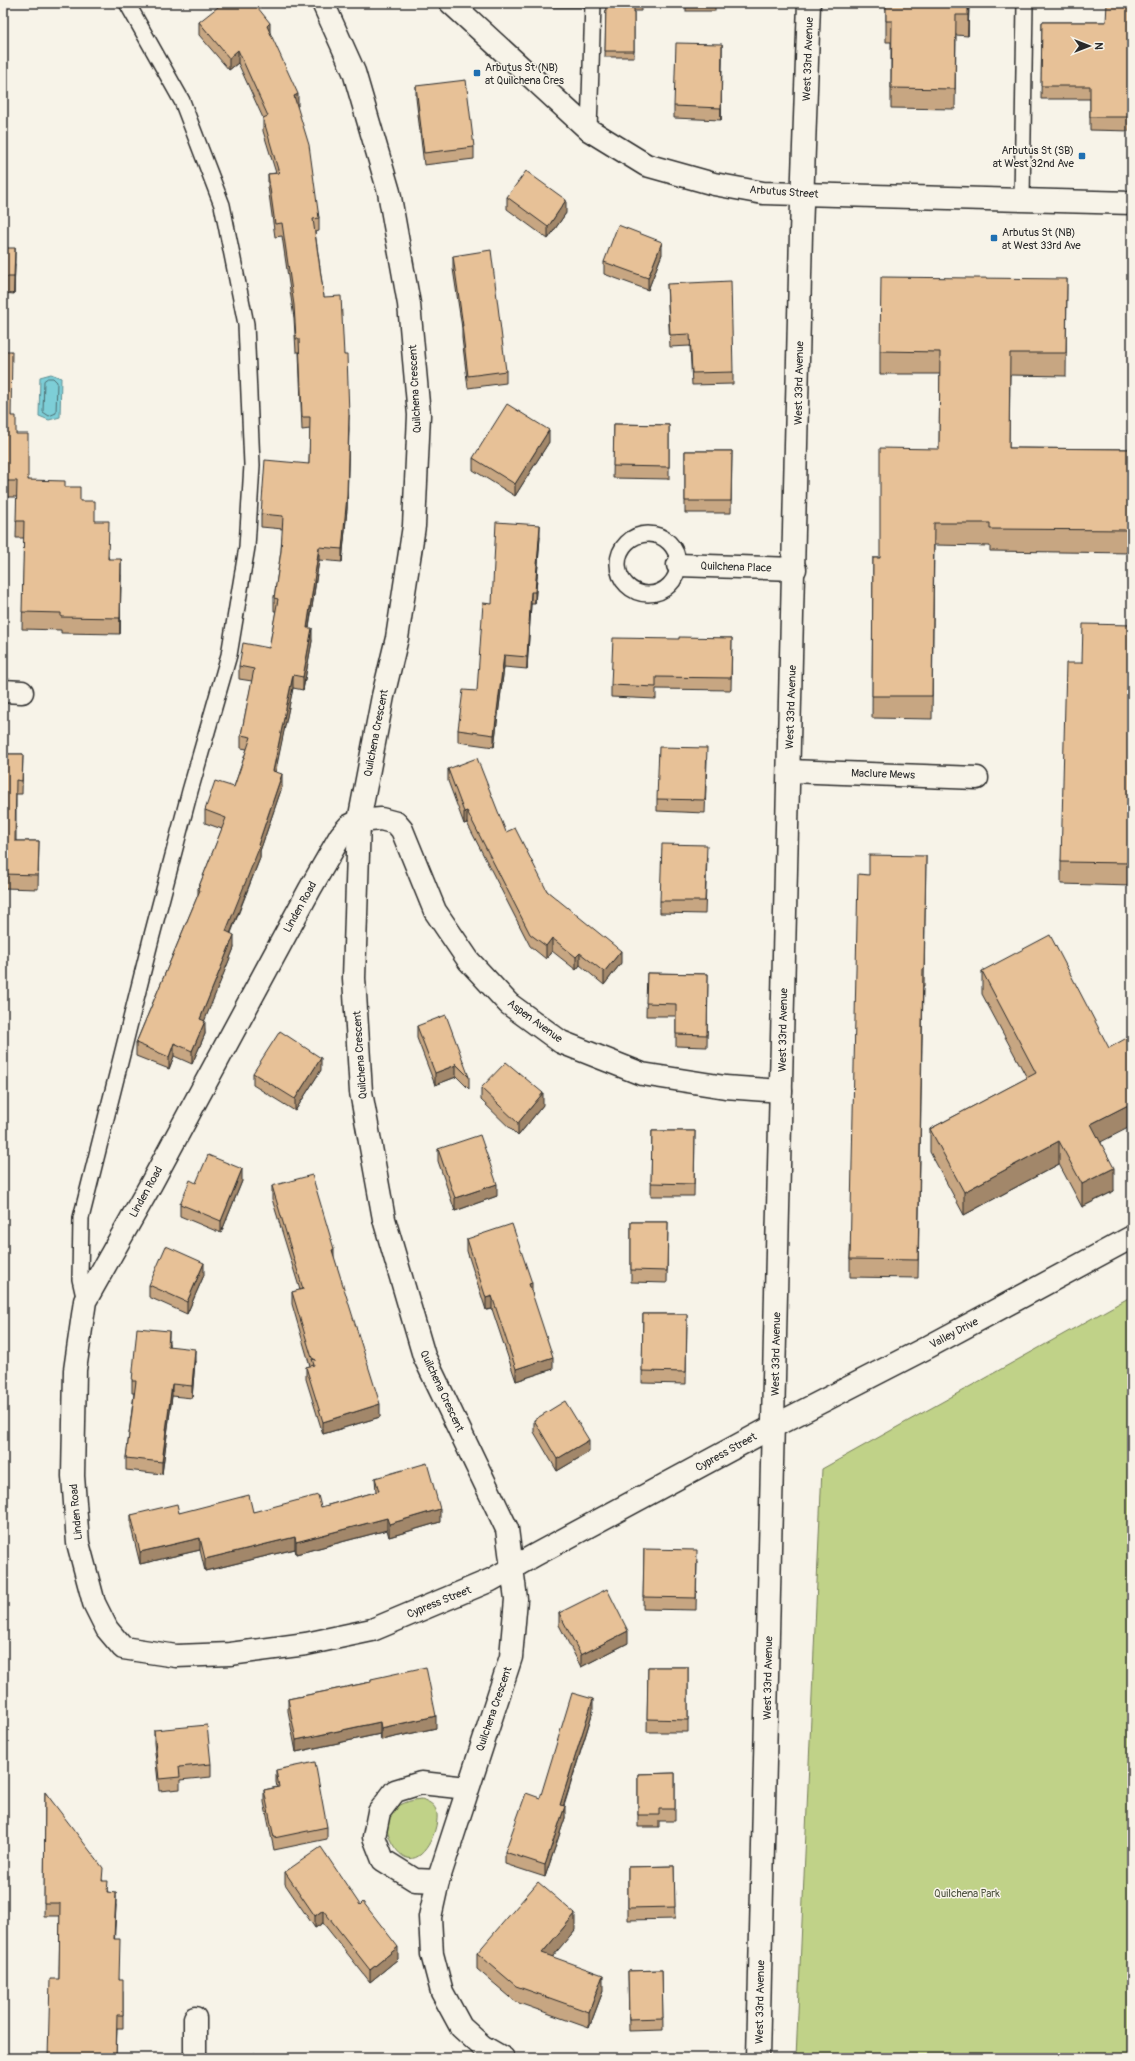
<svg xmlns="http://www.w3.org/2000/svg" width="1135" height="2061" viewBox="0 0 1135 2061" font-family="Pangolin,sans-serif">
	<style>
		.green { fill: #c0d288; stroke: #767e5a }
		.water { fill: #7dced7; stroke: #5c8d92 }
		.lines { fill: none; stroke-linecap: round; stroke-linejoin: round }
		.shore { stroke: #4c6c70; stroke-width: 1 }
		.lane-casing { stroke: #2b2b2b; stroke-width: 18 }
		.street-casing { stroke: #2b2b2b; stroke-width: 25 }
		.secondary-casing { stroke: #2b2b2b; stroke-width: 25 }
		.lane { stroke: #f7f3e8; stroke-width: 15 }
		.street { stroke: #f7f3e8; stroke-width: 22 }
		.secondary { stroke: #f7f3e8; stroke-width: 22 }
		.wall { fill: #c7a682; stroke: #2b2b2b }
		.shaded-wall { fill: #a2876a; stroke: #2b2b2b }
		.building { fill: #e7c197; stroke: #2b2b2b }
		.poi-dot { fill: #1f6fb2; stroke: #f7f3e8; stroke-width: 1.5 }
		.labels { text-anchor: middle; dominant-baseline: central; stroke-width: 3; stroke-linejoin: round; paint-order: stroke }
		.street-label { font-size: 11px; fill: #2b2b2b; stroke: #f7f3e8 }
		.poi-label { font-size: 11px; fill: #2b2b2b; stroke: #f7f3e8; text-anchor: start }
		.park-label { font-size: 11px; fill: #505542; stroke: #f7f3e8 }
	</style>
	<rect width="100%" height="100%" fill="#f7f3e8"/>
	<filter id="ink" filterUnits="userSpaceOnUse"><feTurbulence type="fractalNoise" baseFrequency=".025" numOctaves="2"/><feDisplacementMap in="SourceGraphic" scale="8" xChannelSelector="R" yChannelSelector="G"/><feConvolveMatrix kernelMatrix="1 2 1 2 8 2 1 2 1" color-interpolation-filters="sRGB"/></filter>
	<g filter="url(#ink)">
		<!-- green -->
		<g class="green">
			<polygon points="1132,1296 1132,2058 796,2058 822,1469"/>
			<path d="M422,1799C428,1802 433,1803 436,1810C443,1825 417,1887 392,1843C377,1817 396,1801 422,1799Z"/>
		</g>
		<!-- water -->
		<polygon class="water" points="51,374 61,378 60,417 49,420 39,416 40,377"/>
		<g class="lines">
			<!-- shore -->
			<polygon class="shore" points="48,378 53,378 57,382 56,413 49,416 43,412 44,381"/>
			<defs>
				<g id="lane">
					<polyline points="589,130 593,3"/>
					<polyline points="1022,200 1025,3"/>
					<circle cx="648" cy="564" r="30"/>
					<polyline points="85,1301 80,1279 81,1218 151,939 190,791 229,655 247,547 252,465 246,324 222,205 182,101 127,3"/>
				</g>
				<g id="street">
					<polyline points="323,3 354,72 389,192 409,304 419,415 414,526 397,638 383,696 359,821 354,978 361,1092 384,1219 424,1356 507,1529 516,1599 511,1657 438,1881 430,1917 432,1954 442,1992 461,2027 482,2046 503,2058"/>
					<polyline points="678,565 795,569"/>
					<polyline points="3,691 22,692"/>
					<polyline points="789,771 977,778"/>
					<polyline points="781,1091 725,1087 642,1074 561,1042 509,1004 469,961 435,911 402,830 396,823 381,819 359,821 349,826 341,835 310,889 151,1184 85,1301 75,1370 73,1476 78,1543 94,1603 107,1629 123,1648 176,1656 230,1654 306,1644 372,1630 491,1580 535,1555 774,1426 928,1347 1132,1237"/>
					<polyline points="438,1881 415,1880 383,1860 374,1837 379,1812 395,1791 421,1783 467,1788"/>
					<polyline points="195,2058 195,2018"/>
				</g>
				<g id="secondary">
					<polyline points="451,3 589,130 646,165 714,184 763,193 1132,203"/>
					<polyline points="758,2058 801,233 809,3"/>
				</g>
			</defs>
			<!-- lane casing -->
			<use href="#lane" class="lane-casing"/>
			<!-- street casing -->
			<use href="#street" class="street-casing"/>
			<!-- secondary casing -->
			<use href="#secondary" class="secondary-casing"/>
			<!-- lane -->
			<use href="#lane" class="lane"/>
			<!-- street -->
			<use href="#street" class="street"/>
			<!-- secondary -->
			<use href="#secondary" class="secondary"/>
		</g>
		<!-- wall -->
		<g class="wall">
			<rect x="551" y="3" width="33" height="4"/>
			<polygon points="601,3 641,3 641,11 634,11 634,57 605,57 606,7 602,7"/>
			<rect x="686" y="3" width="29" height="8"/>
			<polygon points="886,3 969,3 968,36 956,35 955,109 891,108 891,42 886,42"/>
			<polygon points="1132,3 1132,131 1090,130 1090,99 1041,99 1042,22 1106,22"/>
			<polygon points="199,22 270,34 298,106 297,107 319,218 319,231 315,232 324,297 344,355 349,428 347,509 342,562 319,560 309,628 312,641 303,690 293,688 275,772 282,787 260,851 260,858 231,933 234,948 204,1021 205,1034 192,1064 174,1056 169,1069 136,1056 136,1043 198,895 198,889 222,829 205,823 205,810 234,787 247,749 241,748 241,735 252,681 239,679 239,666 269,648 276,611 274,611 274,598 281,551 283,529 261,527 261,514 309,464 310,429 302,430 299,352 296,352 294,318 282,236 275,237 268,187 268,174 276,173 263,131 263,118 238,63 229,70 199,35"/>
			<polygon points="722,56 721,120 674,118 674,106"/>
			<polygon points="416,86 474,147 474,159 424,165 416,98"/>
			<polygon points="507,197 566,213 548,239 507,209"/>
			<polygon points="3,248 15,264 14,294 3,293"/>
			<polygon points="662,254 648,290 604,274 604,262"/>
			<polygon points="453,256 506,371 506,383 468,388 462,338 462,328 453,269"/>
			<polygon points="1067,279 1066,376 1010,375 1009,448 1132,449 1132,553 990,551 990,546 934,545 932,719 872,718 873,558 880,558 939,449 940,374 880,374 880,351"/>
			<polygon points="667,284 733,372 733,384 692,385 690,346 670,347"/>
			<polygon points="3,351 11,416 28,480 65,487 80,501 95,521 109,559 121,575 120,634 61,633 61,630 22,629 24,538 16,538 17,497 3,497"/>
			<polygon points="614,424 669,425 669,479 613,478"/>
			<polygon points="549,442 515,496 473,470 473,458"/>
			<polygon points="685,451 732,451 731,513 685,513"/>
			<polygon points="540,537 535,604 531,604 527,669 504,667 494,747 458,742 458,730 477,691 492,604"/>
			<polygon points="1132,625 1131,886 1061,884 1061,862 1082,663"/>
			<polygon points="732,638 731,690 656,689 656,699 611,697 611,685 679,639"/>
			<polygon points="3,754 23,754 22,794 16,794 16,841 39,841 38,889 3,888"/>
			<polygon points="707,760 705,813 657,811 657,799"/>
			<polygon points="448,769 506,832 547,891 621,963 604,985 580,965 576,970 552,951 546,959 530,946 467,823 464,824 448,781"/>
			<polygon points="926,856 924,986 923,986 918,1278 850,1277 850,1259 869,875"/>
			<polygon points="707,857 705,914 660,913 660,901"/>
			<polygon points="982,971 1101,1142 1114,1191 1082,1207 1059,1164 964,1215 930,1152 930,1129 1027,1078 982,994"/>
			<polygon points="647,973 708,974 707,1047 676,1046 676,1016 646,1016"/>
			<polygon points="417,1026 469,1077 469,1089 456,1076 456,1077 435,1085 417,1038"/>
			<polygon points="321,1070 295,1111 253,1085 253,1073"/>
			<polygon points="481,1088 543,1105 518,1136 481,1100"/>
			<polygon points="652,1131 695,1131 694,1196 651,1196"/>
			<polygon points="438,1149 497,1196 455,1211 438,1161"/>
			<polygon points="242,1181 221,1233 180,1216 180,1204 196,1183"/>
			<polygon points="272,1186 334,1258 380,1417 323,1434 306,1379 306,1367 310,1366 292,1304 292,1292 300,1290 272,1199"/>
			<polygon points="631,1222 668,1222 667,1283 631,1282"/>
			<polygon points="467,1239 553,1369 516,1381 492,1309 486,1310 467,1251"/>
			<polygon points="204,1275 187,1314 149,1297 149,1285"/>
			<polygon points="643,1314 687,1314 686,1384 642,1383"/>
			<polygon points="169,1343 169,1346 195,1361 192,1398 172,1396 162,1474 126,1470 126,1458 134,1393 132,1393 132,1381"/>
			<polygon points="534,1420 589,1452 557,1471 534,1432"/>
			<polygon points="375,1478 440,1522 389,1537 387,1530 296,1554 295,1549 205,1571 200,1550 140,1564 131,1527 131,1515 179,1513 253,1512 321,1507 376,1492"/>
			<polygon points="644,1549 697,1562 696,1610 643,1609"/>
			<polygon points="559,1613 628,1643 581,1667 559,1625"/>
			<polygon points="648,1667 688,1667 688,1732 647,1732"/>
			<polygon points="371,1679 436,1728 381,1740 380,1734 296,1752 288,1711 288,1699 371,1682"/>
			<polygon points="593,1711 564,1806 565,1818 545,1877 505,1864 505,1852 540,1798"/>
			<polygon points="154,1730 211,1764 211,1777 180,1780 180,1789 159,1791 154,1743"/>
			<polygon points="276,1770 327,1827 327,1839 274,1850 264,1802 264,1790 277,1787 276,1782"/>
			<polygon points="675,1773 675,1821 659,1821 659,1827 638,1827 638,1774"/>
			<polygon points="45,1792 103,1881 108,1892 116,1905 114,1939 119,1980 123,1992 123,2028 117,2028 116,2058 48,2058 59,1979 60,1916 44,1916"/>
			<polygon points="674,1866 675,1919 628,1920 628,1867"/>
			<polygon points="285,1872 360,1905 398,1959 370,1982 323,1923 315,1928 285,1884"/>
			<polygon points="575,1930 552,1956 603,1991 589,2028 516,2002 477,1969 477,1953"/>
			<polygon points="662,1970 663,2030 629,2031 628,1971"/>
		</g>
		<!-- shaded-wall -->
		<g class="shaded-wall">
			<polygon points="968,3 969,3 968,36"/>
			<polygon points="270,23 270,36 267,26"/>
			<polygon points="722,44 722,56 721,120 721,108"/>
			<polygon points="238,50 238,63 229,70 229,58"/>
			<polygon points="298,94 298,106 294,108 294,96"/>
			<polygon points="566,200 566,213 548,239 548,227"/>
			<polygon points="662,242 662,254 648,290 648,278"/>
			<polygon points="15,248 15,264 14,294 14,277"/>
			<polygon points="349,415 347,509 342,562 342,549"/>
			<polygon points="549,430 549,442 515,496 515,484"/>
			<polygon points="540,525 540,537 535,604 535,592"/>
			<polygon points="319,547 319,560 307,640 307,628"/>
			<polygon points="121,559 121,575 120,634 120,618"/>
			<polygon points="531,592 531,604 527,669 527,657"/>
			<polygon points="312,628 312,641 303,690 303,677"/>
			<polygon points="504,655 504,667 494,747 494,735"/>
			<polygon points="293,675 293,688 273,784 273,771"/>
			<polygon points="282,774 282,787 260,851 260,858 226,944 226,931 258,845"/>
			<polygon points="1132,790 1132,813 1131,886 1131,863"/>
			<polygon points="467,811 467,823 464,824 464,812"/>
			<polygon points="234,935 234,948 200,1032 200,1019"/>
			<polygon points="552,938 552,951 546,959 546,946"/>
			<polygon points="621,951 621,963 604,985 604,972"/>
			<polygon points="580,953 580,965 576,970 576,957"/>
			<polygon points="205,1021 205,1034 192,1064 192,1051"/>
			<polygon points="174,1043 174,1056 169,1069 169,1057"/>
			<polygon points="321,1058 321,1070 295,1111 295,1099"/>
			<polygon points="456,1065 456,1077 435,1085 435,1073"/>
			<polygon points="543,1093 543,1105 518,1136 518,1123"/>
			<polygon points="1132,1103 1132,1126 1091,1147 1091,1124"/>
			<polygon points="1059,1141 1059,1164 964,1215 964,1192"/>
			<polygon points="1114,1168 1114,1191 1082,1207 1082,1184"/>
			<polygon points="242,1169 242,1181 221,1233 221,1221"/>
			<polygon points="497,1184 497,1196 455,1211 455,1198"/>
			<polygon points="334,1249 334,1261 332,1250"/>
			<polygon points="204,1263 204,1275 187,1314 187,1302"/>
			<polygon points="532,1283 532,1295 529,1284"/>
			<polygon points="492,1296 492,1309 486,1310 486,1298"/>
			<polygon points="169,1331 169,1343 168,1358 168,1346"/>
			<polygon points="195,1349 195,1361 192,1398 192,1386"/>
			<polygon points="553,1357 553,1369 516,1381 516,1369"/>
			<polygon points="172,1384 172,1396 162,1474 162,1462"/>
			<polygon points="380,1404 380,1417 323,1434 323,1422"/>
			<polygon points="589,1440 589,1452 557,1471 557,1459"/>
			<polygon points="440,1509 440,1522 389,1537 389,1524"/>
			<polygon points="387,1518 387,1530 296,1554 296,1542"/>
			<polygon points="295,1537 295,1549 205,1571 205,1559"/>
			<polygon points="200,1538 200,1550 140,1564 140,1552"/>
			<polygon points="628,1631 628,1643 581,1667 581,1655"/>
			<polygon points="593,1699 593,1711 560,1817 560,1805"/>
			<polygon points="436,1716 436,1728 381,1740 381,1728"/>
			<polygon points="380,1722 380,1734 296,1752 296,1740"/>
			<polygon points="565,1806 565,1818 545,1877 545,1865"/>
			<polygon points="116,1893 116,1905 114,1952 114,1939"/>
			<polygon points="323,1910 323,1923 315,1928 315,1916"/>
			<polygon points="575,1914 575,1930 542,1969 542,1953"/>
			<polygon points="398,1947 398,1959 370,1982 370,1970"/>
			<polygon points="603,1975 603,1991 589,2028 589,2012"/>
		</g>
		<!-- building -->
		<g class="building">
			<polygon points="223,3 254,3 270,23 267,26 298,94 294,96 309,145 319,218 313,219 324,297 341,296 344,355 347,355 349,415 347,496 342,549 319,547 307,628 312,628 303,677 293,675 273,771 282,774 258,845 260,846 226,931 234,935 200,1019 205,1021 192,1051 174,1043 169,1057 136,1043 200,890 198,889 226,818 205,810 215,781 234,787 251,737 241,735 254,669 239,666 243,643 269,648 278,599 274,598 281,551 283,516 261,514 265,460 309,464 310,417 302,417 299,339 296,339 294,305 282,223 275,224 268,174 279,173 263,118 268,116 238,50 229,58 199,22"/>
			<polygon points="606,3 641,3 641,5 634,5 634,51 605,51"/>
			<polygon points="886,3 968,3 968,15 956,15 955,89 891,88 892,21 886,21"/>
			<polygon points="1107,3 1132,3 1132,117 1090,117 1090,86 1041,86 1042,22 1106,22"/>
			<polygon points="676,43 722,44 721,108 674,106"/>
			<polygon points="466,80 474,147 424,153 416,86"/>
			<polygon points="526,171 566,200 548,227 507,197"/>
			<polygon points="618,225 662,242 648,278 604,262"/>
			<polygon points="3,248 15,248 14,277 3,277"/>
			<polygon points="491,250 506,371 468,376 462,326 463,326 453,256"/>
			<polygon points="881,277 1067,279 1066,353 1010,353 1009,448 1132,449 1132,530 990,529 990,523 934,523 932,696 872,696 873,558 880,558 880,448 939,449 940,352 880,351"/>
			<polygon points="731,281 733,372 692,373 690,334 670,335 667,284"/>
			<polygon points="3,351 12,351 11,416 16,416 16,434 28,434 28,480 65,481 65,487 80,487 80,501 95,501 95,521 109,521 108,559 121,559 120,618 61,617 61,613 22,612 24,521 16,521 17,481 3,481"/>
			<polygon points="507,404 549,430 515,484 473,458"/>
			<polygon points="614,424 669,425 669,467 613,466"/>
			<polygon points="685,451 732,451 731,501 685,501"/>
			<polygon points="496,522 540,525 535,592 531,592 527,657 504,655 494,735 458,730 463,690 477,691 483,603 492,604"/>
			<polygon points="1083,624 1132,625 1132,790 1131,863 1061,862 1066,663 1082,663"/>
			<polygon points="679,637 732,638 731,678 656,677 656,687 611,685 613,638 679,639"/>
			<polygon points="659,747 707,748 705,800 657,799"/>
			<polygon points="3,754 23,754 22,781 16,780 15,841 39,841 38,875 3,874"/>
			<polygon points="477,758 506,832 515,828 547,891 621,951 604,972 580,953 576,957 552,938 546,946 530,934 467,811 464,812 448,769"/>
			<polygon points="662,844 707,845 705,901 660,901"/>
			<polygon points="869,855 926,856 924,969 923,969 918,1260 850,1259 858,874 869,875"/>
			<polygon points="1050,935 1109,1048 1132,1035 1132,1103 1091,1124 1114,1168 1082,1184 1059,1141 964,1192 930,1129 1036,1073 982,971"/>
			<polygon points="647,973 708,974 707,1035 676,1034 676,1004 646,1003"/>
			<polygon points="446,1015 469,1077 455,1063 456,1065 435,1073 417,1026"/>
			<polygon points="280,1031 321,1058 295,1099 253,1073"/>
			<polygon points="506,1062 543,1093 518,1123 481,1088"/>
			<polygon points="652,1131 695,1131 694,1184 651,1183"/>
			<polygon points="480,1135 497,1184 455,1198 438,1149"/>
			<polygon points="208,1155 242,1169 221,1221 180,1204 190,1180 196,1183"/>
			<polygon points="312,1175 334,1249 332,1250 380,1404 323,1422 306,1367 314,1365 312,1359 316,1360 312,1358 292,1292 303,1289 272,1186"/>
			<polygon points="631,1222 668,1222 667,1271 631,1270"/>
			<polygon points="512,1224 532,1283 529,1284 553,1357 516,1369 492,1296 486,1298 467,1239"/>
			<polygon points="166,1246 204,1263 187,1302 149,1285"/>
			<polygon points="643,1314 687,1314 686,1372 642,1371"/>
			<polygon points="137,1328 169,1331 168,1346 195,1349 192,1386 172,1384 162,1462 126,1458 136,1381 132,1381"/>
			<polygon points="565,1401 589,1440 557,1459 534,1420"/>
			<polygon points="427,1463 440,1509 389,1524 387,1518 296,1542 295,1537 205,1559 200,1538 140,1552 131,1515 177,1504 179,1513 249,1495 253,1512 318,1495 321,1507 379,1491 375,1478"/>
			<polygon points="644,1549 697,1550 696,1598 643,1597"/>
			<polygon points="607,1589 628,1631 581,1655 559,1613"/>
			<polygon points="426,1667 436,1716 381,1728 380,1722 296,1740 288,1699 371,1682 371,1679"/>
			<polygon points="648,1667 688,1667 688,1720 647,1719"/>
			<polygon points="572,1693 593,1699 560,1805 565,1806 545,1865 505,1852 526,1793 540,1798"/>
			<polygon points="207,1725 211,1764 179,1767 180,1777 159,1779 154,1730"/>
			<polygon points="315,1762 327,1827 274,1838 264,1790 279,1787 276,1770"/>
			<polygon points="675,1773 675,1809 659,1809 659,1815 638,1815 638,1774"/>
			<polygon points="45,1792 103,1868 102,1881 108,1881 107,1892 116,1893 114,1939 120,1939 119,1980 123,1980 123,2015 117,2015 116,2058 48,2058 50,1979 59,1979 60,1903 44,1903"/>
			<polygon points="321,1847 360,1905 363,1902 398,1947 370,1970 323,1910 315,1916 285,1872"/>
			<polygon points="674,1866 675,1907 628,1908 628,1867"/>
			<polygon points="538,1882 575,1914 542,1953 603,1975 589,2012 516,1986 477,1953"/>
			<polygon points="662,1970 663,2018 629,2019 628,1971"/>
			<polygon points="249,2054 291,2055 291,2058 249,2058"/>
		</g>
	</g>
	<!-- markers -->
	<g class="poi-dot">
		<rect x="473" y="69" width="8" height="8" rx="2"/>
		<rect x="1078" y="152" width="8" height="8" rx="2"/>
		<rect x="990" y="234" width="8" height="8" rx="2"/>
	</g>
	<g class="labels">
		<!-- street labels -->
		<g class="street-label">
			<text transform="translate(808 59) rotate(-88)">West 33rd Avenue</text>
			<text transform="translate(784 192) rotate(4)">Arbutus Street</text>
			<text transform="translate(799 383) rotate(-89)">West 33rd Avenue</text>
			<text transform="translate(415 389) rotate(-93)">Quilchena Crescent</text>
			<text transform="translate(736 567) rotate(2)">Quilchena Place</text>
			<text transform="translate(791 707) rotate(-88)">West 33rd Avenue</text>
			<text transform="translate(376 733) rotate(-79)">Quilchena Crescent</text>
			<text transform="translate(883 774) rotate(2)">Maclure Mews</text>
			<text transform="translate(300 907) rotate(-61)">Linden Road</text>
			<text transform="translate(535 1021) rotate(36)">Aspen Avenue</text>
			<text transform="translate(783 1030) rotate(-89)">West 33rd Avenue</text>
			<text transform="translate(360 1055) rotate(-94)">Quilchena Crescent</text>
			<text transform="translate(146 1192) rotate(-61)">Linden Road</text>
			<text transform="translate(954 1333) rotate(-28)">Valley Drive</text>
			<text transform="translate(776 1354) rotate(-89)">West 33rd Avenue</text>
			<text transform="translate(442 1391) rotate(65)">Quilchena Crescent</text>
			<text transform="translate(726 1452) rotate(-29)">Cypress Street</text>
			<text transform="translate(76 1512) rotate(-95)">Linden Road</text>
			<text transform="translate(439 1602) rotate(-22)">Cypress Street</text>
			<text transform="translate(768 1678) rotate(-89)">West 33rd Avenue</text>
			<text transform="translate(494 1709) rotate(-71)">Quilchena Crescent</text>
			<text transform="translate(760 2002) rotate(-89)">West 33rd Avenue</text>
		</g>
		<!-- poi labels -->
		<g class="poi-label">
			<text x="485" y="67">Arbutus St (NB)<tspan x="485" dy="13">at Quilchena Cres</tspan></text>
			<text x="1074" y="150" text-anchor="end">Arbutus St (SB)<tspan x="1074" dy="13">at West 32nd Ave</tspan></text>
			<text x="1002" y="232">Arbutus St (NB)<tspan x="1002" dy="13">at West 33rd Ave</tspan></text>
		</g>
		<!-- park labels -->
		<g class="park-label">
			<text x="967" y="1893">Quilchena Park</text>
		</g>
	</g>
	<!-- margin -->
	<rect width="1135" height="2061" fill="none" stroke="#f7f3e8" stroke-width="16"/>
	<rect x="8" y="8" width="1119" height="2045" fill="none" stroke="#2b2b2b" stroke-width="1.5" filter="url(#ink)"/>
	<!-- north arrow -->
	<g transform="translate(1089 46) rotate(90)" stroke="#f7f3e8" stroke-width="3" paint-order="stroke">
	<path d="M0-3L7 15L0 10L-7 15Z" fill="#2b2b2b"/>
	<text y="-6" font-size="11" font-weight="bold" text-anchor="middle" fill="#2b2b2b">N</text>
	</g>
</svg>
